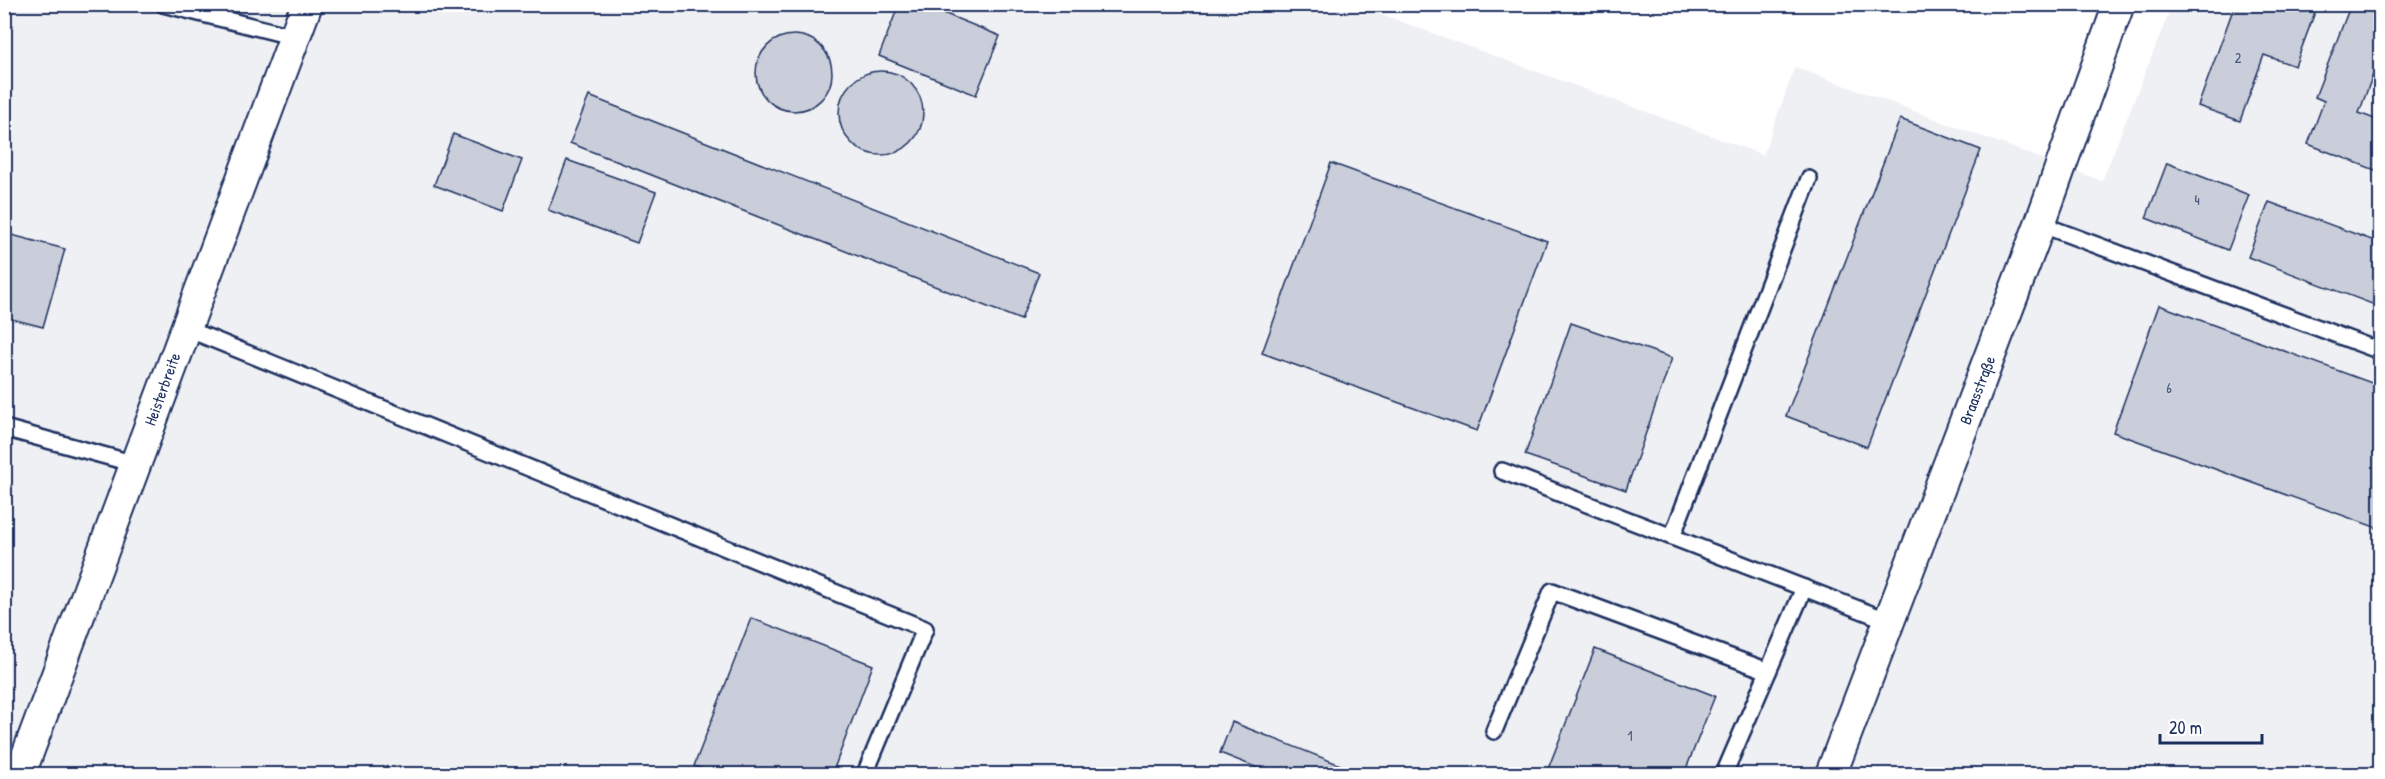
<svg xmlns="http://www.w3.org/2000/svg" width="2385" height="779" viewBox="0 0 2385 779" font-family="'Patrick Hand',sans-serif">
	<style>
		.built { fill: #eff0f4 }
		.building { fill: #caceda; stroke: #1b2f5e; stroke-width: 1.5 }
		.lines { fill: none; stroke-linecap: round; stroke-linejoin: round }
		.service-casing { stroke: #1b2f5e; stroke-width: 20 }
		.minor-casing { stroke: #1b2f5e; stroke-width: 34 }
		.service { stroke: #fff; stroke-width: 15 }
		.minor { stroke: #fff; stroke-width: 30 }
		.labels { text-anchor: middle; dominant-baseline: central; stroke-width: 4.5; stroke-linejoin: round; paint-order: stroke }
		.number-label { font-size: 14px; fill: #47577d }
		.street-label { font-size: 16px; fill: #1b2f5e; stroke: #fff }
	</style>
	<rect width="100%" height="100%" fill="#fff"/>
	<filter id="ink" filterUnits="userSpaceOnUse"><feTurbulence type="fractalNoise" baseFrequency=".0167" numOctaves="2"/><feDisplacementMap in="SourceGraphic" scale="12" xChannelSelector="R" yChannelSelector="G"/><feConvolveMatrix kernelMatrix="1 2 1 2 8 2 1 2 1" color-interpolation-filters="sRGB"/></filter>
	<g filter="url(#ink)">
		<!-- built -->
		<polygon class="built" points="5,5 1356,5 1763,155 1795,67 2102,181 2172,5 2380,5 2380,774 5,774"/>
		<!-- building -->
		<g class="building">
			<polygon points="899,4 921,4 1000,36 976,95 879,56"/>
			<polygon points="2235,4 2318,4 2295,66 2264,55 2240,121 2198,106"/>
			<polygon points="2351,4 2380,4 2380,55 2359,113 2380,121 2380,172 2308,144 2324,101 2315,97"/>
			<circle cx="794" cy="73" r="38"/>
			<circle cx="881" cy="113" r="42"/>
			<polygon points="589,96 1039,273 1021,320 570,143"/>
			<polygon points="1900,119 1981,150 1867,447 1786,416"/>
			<polygon points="453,134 522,160 503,211 434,185"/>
			<polygon points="567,160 656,192 637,243 548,210"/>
			<polygon points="1331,163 1547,241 1477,431 1262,353"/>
			<polygon points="2167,163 2249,195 2228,250 2146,218"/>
			<polygon points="2269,202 2380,243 2380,307 2248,257"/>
			<polygon points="4,233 65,249 43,327 4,317"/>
			<polygon points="2159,305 2380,386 2380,529 2113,432"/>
			<polygon points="1571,323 1672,358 1626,490 1525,455"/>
			<polygon points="751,618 873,665 832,774 716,774 694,766"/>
			<polygon points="1595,649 1715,696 1684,774 1546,774"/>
			<polygon points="1232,722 1363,774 1273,774 1220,753"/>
		</g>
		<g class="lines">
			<defs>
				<g id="service">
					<polyline points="163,4 295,37"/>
					<polyline points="2040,224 2380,351"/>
					<polyline points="185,328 925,629 865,774"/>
					<polyline points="4,428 135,464"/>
					<polyline points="1502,471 1889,621"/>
					<polyline points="1672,537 1809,179"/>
					<polyline points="1494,731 1552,591 1768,671"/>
					<polyline points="1724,774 1804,588"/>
				</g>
				<g id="minor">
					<polyline points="20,774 307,4"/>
					<polyline points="1831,774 2040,224 2119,4"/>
				</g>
			</defs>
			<!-- service casing -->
			<use href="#service" class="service-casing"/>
			<!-- minor casing -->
			<use href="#minor" class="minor-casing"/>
			<!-- service -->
			<use href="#service" class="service"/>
			<!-- minor -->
			<use href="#minor" class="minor"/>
		</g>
	</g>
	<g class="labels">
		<!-- number labels -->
		<g class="number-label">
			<text x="2238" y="57">2</text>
			<text x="2197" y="199">4</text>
			<text x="2169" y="387">6</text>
			<text x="1630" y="735">1</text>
		</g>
		<!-- street labels -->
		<g class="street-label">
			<text transform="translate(162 389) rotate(-70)">Heisterbreite</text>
			<text transform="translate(1977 390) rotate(-69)">Braasstraße</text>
		</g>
	</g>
	<!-- margin -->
	<rect width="2385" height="779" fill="none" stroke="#fff" stroke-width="24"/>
	<rect x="12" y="12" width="2361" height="755" fill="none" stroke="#1b2f5e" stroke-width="2" filter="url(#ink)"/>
	<!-- scale -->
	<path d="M2160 734v9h102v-9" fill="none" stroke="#1b2f5e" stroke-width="3"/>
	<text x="2169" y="734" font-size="18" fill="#1b2f5e" stroke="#ffffff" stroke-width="4.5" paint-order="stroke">20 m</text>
</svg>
